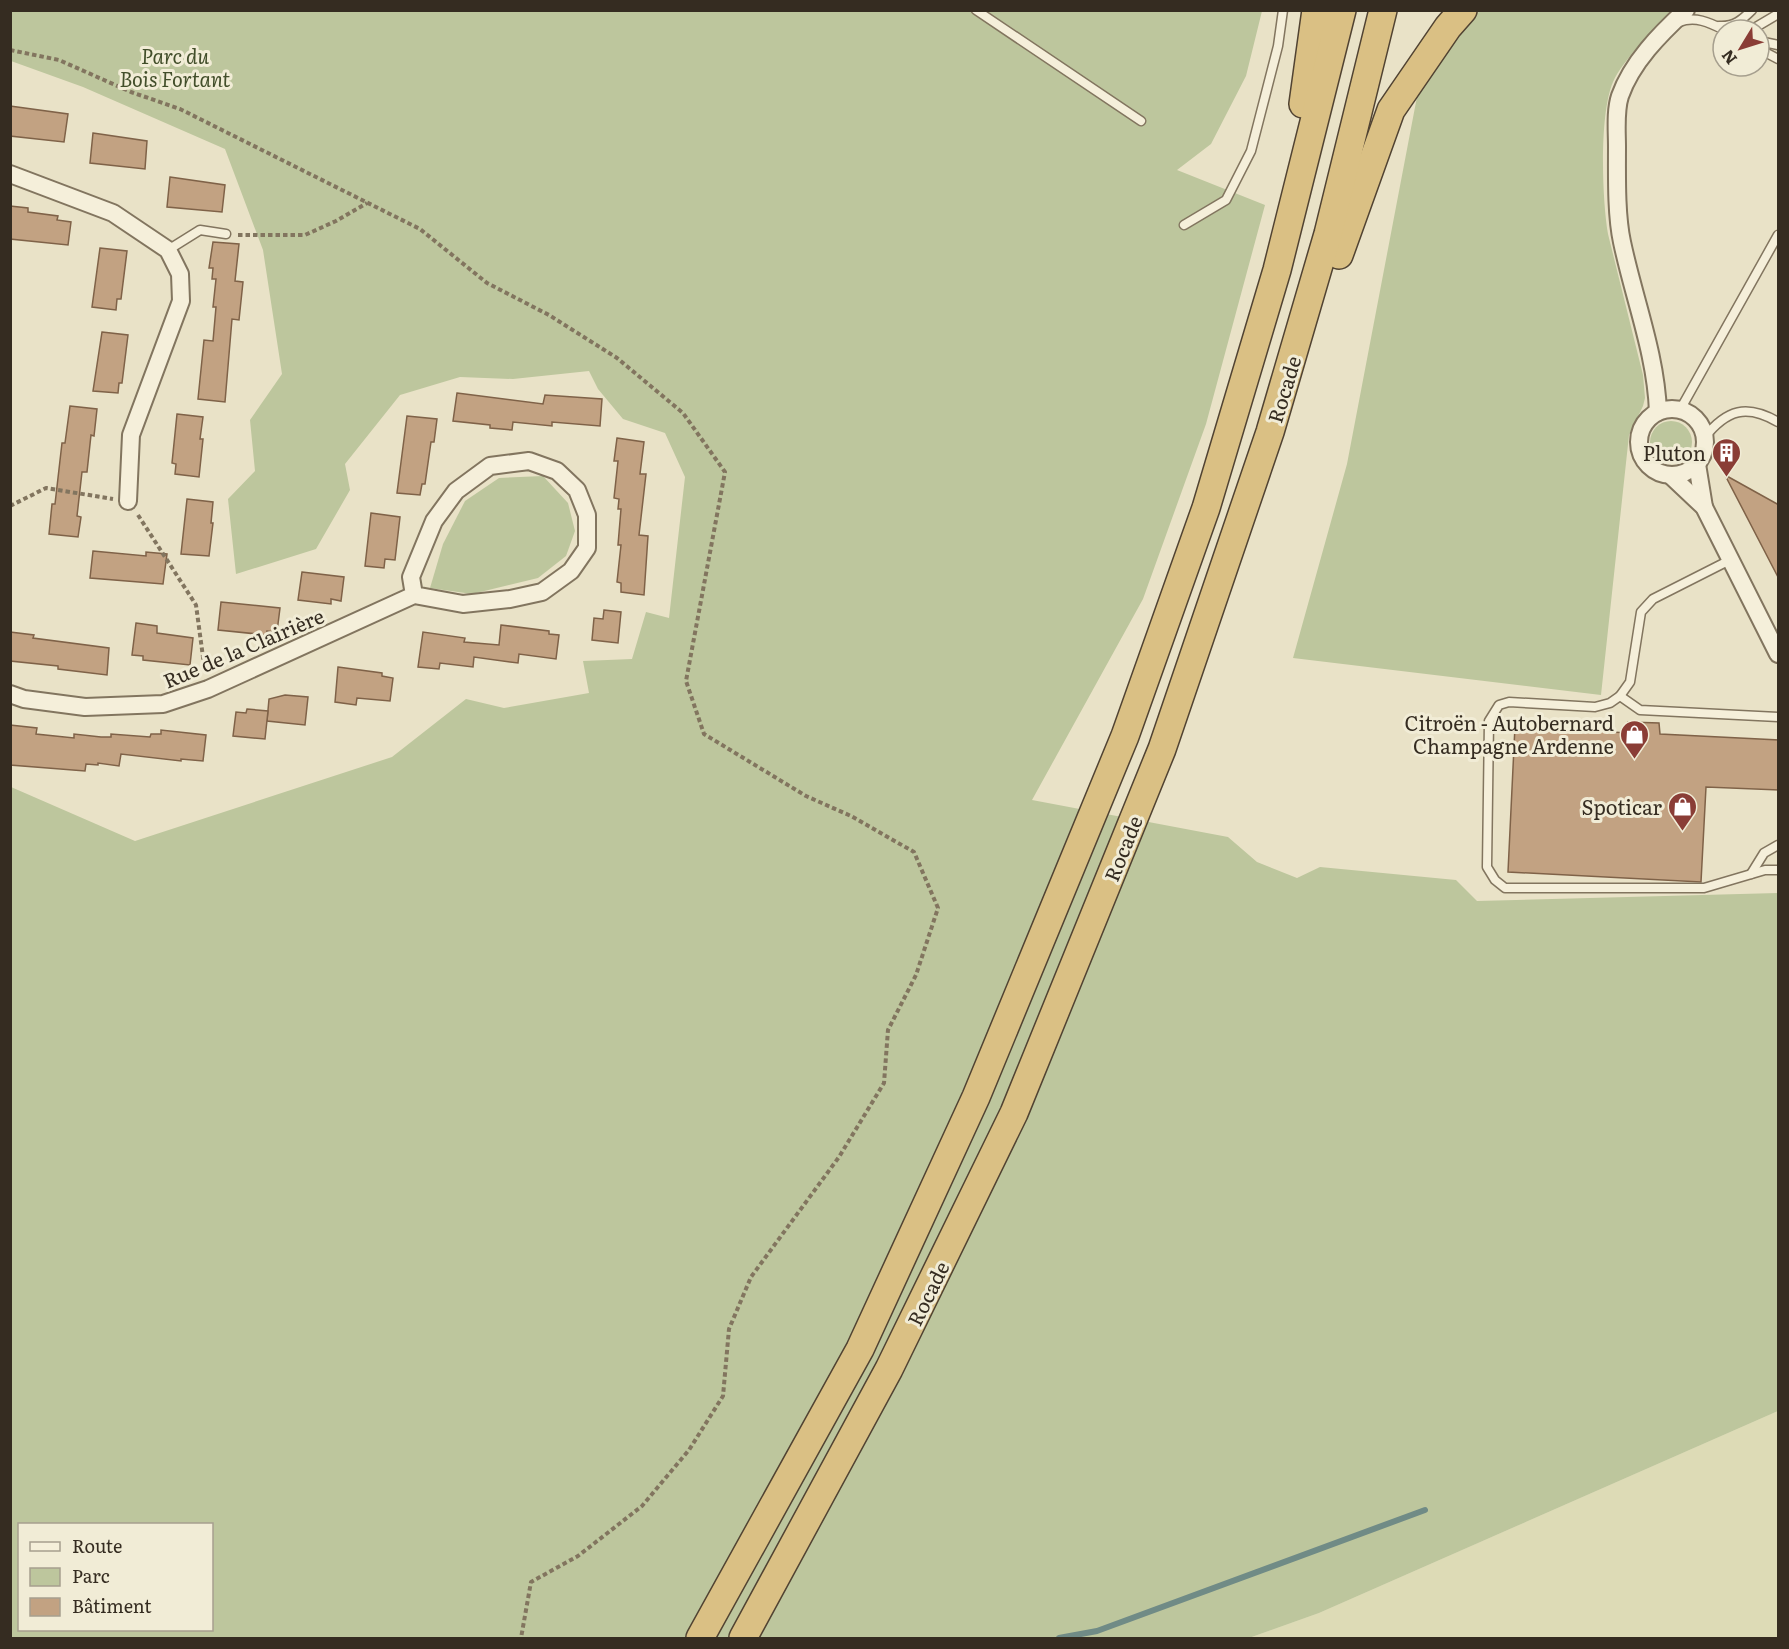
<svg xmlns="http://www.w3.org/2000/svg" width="1789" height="1649" viewBox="0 0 1789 1649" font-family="Literata,serif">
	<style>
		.farmland { fill: #dddbb6 }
		.green { fill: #bdc69d; fill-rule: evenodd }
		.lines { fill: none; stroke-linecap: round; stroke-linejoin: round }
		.stream { stroke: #708b86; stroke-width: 6 }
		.building { fill: #c2a282; stroke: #7f6248; stroke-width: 1.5 }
		.service-casing { stroke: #82755f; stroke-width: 11 }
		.minor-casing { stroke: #82755f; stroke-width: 20 }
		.trunk-casing { stroke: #514332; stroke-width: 30 }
		.path { stroke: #82755f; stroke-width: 4; stroke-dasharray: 4.5 3; stroke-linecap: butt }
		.service { stroke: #f5efda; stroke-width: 8 }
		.minor { stroke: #f5efda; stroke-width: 16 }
		.trunk { stroke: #dac084; stroke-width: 27 }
		.labels { text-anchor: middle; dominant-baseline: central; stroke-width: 6; stroke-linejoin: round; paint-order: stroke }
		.park-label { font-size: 20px; font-style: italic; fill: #424e2a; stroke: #f1ecd6 }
		.street-label { font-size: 20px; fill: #352c21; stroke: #f1ecd6 }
		.poi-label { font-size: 20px; fill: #352c21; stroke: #f1ecd6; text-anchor: end }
	</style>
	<rect width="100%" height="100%" fill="#e9e2c7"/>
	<!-- farmland -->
	<polygon class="farmland" points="1778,1411 1778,1638 1249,1638 1319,1613"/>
	<!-- green -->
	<g class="green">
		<path d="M11,10L1262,11L1246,76L1211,144L1177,170L1265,205L1206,424L1143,599L1032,800L1228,837L1257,862L1297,878L1320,867L1456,880L1477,901L1778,893V1411L1319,1613L1249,1638H11V787L135,841L392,757L466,699L504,708L589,693L583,661L632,659L646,612L669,618L685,477L665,433L623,419L598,389L589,371L513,379L460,377L400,395L345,464L350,490L316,549L236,574L228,499L255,471L250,420L282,374L263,250L225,149L83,87L11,61ZM20,1524H212V1630H20Z"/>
		<path d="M1480,11H1671C1654,29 1623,60 1613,82C1599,114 1602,200 1608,234L1643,375L1645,398L1643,406L1629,435L1601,695L1293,658L1347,464L1420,81L1453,32Z"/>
		<circle cx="1671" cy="442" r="21"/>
		<polygon points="543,476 568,503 575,531 566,556 538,578 472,594 430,588 443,544 465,501 499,478"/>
	</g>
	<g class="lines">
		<!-- stream -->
		<polyline class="stream" points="1059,1638 1097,1631 1425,1510"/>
	</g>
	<!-- building -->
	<g class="building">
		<polygon points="10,106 68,114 64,142 10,136"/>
		<polygon points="93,133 147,141 145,169 90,163"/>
		<polygon points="170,177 225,185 222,212 167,207"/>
		<polygon points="10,206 28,208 28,212 58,216 57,220 71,222 68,245 10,239"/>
		<polygon points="213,242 239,244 235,281 243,282 239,320 232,319 225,402 198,399 204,340 213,341 216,307 213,307 216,279 212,279 213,268 209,268"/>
		<polygon points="100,248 127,251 121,299 117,299 116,310 92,307"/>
		<polygon points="102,332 128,335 122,383 119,383 118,393 93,391"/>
		<polygon points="457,393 543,404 545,395 602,399 600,426 552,422 552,426 513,422 512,430 490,428 490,425 453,421"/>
		<polygon points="70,406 97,409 94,436 91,435 87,472 82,472 77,516 81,517 78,537 49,534 52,504 55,504 62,443 65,443"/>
		<polygon points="177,414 203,417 200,439 203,439 199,477 175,474 176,464 172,463"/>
		<polygon points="407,416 437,419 434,442 431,442 425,484 422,484 420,495 397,493"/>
		<polygon points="617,438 644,442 640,474 646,474 639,535 648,536 644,595 621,592 621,583 617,582 621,545 618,545 621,509 618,509 619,499 614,498 618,461 614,461"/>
		<polygon points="1725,475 1779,505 1779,579"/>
		<polygon points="187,499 213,502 211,523 213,523 209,556 181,554"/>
		<polygon points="371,513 400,517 395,560 385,559 384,568 365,566"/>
		<polygon points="93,551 146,556 146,552 167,554 163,584 90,578"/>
		<polygon points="302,572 344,577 341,601 331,599 331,604 298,600"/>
		<polygon points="221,602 280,608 277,632 267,631 267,635 218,630"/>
		<polygon points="604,610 621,612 618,643 592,640 594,618 603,619"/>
		<polygon points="136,623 157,626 157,633 193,638 190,665 143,660 143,656 132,655"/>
		<polygon points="501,625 549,631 549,634 559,635 556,659 519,654 518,663 474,657 473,667 440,663 439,669 418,667 423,632 465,638 464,642 499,645"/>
		<polygon points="10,632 34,635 33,638 109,648 107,675 58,669 58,666 10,661"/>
		<polygon points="338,667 382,673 382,676 393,678 390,701 357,698 356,705 335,702"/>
		<polygon points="285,695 308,697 305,725 267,721 269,699"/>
		<polygon points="247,709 268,711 265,739 233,736 236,712 246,713"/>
		<polygon points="1628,722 1659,723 1660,734 1779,740 1779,790 1706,787 1701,882 1508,872 1515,726 1628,733"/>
		<polygon points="10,725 37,728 36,734 74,738 74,734 101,737 111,737 111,734 150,737 151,734 161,734 161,730 206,735 203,761 181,759 181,761 121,754 119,766 98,763 98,765 86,764 85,771 10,765"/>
	</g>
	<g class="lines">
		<defs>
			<g id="service">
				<polyline points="976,10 1141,121"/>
				<path d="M1679,22C1695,16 1709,22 1724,30"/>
				<path d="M1719,26C1734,27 1742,20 1752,10"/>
				<polyline points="1751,30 1778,14"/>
				<polyline points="1759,41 1778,45"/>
				<polyline points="1759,49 1778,59"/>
				<polyline points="1184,225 1226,200 1251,151 1278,46 1283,10"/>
				<polyline points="168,250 200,230 226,234"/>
				<polyline points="1680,410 1778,235"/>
				<path d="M1704,438C1727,409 1747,404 1778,422"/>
				<polyline points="1730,560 1653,599 1641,612 1630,682 1620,696 1610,703 1595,707 1509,702 1499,705 1489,721 1487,867 1495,880 1505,888 1704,888 1765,870 1778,870"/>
				<polyline points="1620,696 1640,710 1778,717"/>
				<polyline points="1751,874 1764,853 1778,845"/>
			</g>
			<g id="minor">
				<polyline points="10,174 113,213 168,250 180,274 181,301 131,435 128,501"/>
				<circle cx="1672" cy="442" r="33"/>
				<path d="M1658,412C1656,354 1634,299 1622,242C1616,214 1617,175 1617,147C1617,131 1615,111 1620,96C1632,62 1660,34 1686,10"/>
				<polyline points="1697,464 1704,507"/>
				<polyline points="1670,475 1704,507 1778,654"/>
				<polyline points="10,694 24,699 85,707 163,704 208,689 414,595 463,604 510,599 542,592 571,571 587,548 587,515 577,490 557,471 529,461 490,466 456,491 434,521 411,577 414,595"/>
			</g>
			<g id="trunk">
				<polyline points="1303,104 1316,10"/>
				<polyline points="1339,255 1391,110 1448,27 1463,10"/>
				<polyline points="700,1638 860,1349 976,1097 1125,736 1206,508 1277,270 1342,10"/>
				<polyline points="743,1638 889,1369 1014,1113 1162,749 1270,432 1328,234 1383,10"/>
			</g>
		</defs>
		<!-- service casing -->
		<use href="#service" class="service-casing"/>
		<!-- minor casing -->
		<use href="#minor" class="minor-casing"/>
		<!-- trunk casing -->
		<use href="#trunk" class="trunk-casing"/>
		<!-- path -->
		<g class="path">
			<polyline points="10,50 59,60 131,92 180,109 420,229 487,283 549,315 617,358 683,413 725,472 686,681 704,734 806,796 851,816 914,852 938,908 916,975 888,1030 884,1083 839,1157 751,1277 729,1329 723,1396 689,1450 642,1506 578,1556 531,1582 521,1638"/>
			<polyline points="238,235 305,235 336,221 367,203"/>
			<polyline points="10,506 46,488 113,499"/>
			<polyline points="138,515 196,605 205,672"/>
		</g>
		<!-- service -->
		<use href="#service" class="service"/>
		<!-- minor -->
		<use href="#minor" class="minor"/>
		<!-- trunk -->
		<use href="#trunk" class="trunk"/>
	</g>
	<!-- icons -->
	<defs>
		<symbol id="building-pin" viewBox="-11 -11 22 30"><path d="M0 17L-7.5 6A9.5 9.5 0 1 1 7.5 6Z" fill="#8a3d36" stroke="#f1ecd6"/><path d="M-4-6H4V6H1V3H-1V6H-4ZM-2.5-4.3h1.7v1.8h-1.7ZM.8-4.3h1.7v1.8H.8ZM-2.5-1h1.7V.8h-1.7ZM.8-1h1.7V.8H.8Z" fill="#fff"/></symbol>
		<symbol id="shop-pin" viewBox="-11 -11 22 30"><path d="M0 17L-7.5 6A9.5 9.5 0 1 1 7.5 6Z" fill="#8a3d36" stroke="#f1ecd6"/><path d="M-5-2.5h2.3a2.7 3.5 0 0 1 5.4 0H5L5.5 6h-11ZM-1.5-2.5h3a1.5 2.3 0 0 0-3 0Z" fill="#fff"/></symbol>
	</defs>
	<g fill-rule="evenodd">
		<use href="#building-pin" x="1710" y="436" width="33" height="45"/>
		<use href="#shop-pin" x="1618" y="718" width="33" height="45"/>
		<use href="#shop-pin" x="1666" y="790" width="33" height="45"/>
	</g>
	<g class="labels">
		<!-- park labels -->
		<g class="park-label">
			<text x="175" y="55">Parc du<tspan x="175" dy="23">Bois Fortant</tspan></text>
		</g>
		<!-- street labels -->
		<g class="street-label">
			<text transform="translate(1283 389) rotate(-73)">Rocade</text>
			<text transform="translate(243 647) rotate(-23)">Rue de la Clairière</text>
			<text transform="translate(1122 848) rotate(-68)">Rocade</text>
			<text transform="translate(927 1293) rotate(-64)">Rocade</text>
		</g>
		<!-- poi labels -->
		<g class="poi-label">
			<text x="1706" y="452">Pluton</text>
			<text x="1614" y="722">Citroën - Autobernard<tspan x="1614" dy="23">Champagne Ardenne</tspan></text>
			<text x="1662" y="806">Spoticar</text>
		</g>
	</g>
	<!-- border -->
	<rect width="1789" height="1649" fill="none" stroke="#352c21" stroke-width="24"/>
	<!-- legend -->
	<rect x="18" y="1523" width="195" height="108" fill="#f1ecd6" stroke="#a69f8e" stroke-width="1.5"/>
	<rect x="30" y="1542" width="30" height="9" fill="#f5efda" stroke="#a69f8e" stroke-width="1.5"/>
	<text x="72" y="1553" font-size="18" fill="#352c21">Route</text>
	<rect x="30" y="1568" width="30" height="18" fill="#bdc69d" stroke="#a69f8e" stroke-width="1.5"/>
	<text x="72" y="1583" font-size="18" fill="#352c21">Parc</text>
	<rect x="30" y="1598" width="30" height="18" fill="#c2a282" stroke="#a69f8e" stroke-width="1.5"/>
	<text x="72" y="1613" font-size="18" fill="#352c21">Bâtiment</text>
	<!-- north arrow -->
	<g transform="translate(1741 48) rotate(232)"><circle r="28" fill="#f1ecd6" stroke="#a69f8e" stroke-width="1.5"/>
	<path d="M0-4.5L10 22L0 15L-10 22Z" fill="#8a3d36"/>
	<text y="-9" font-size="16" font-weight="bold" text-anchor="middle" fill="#352c21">N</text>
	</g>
</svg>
